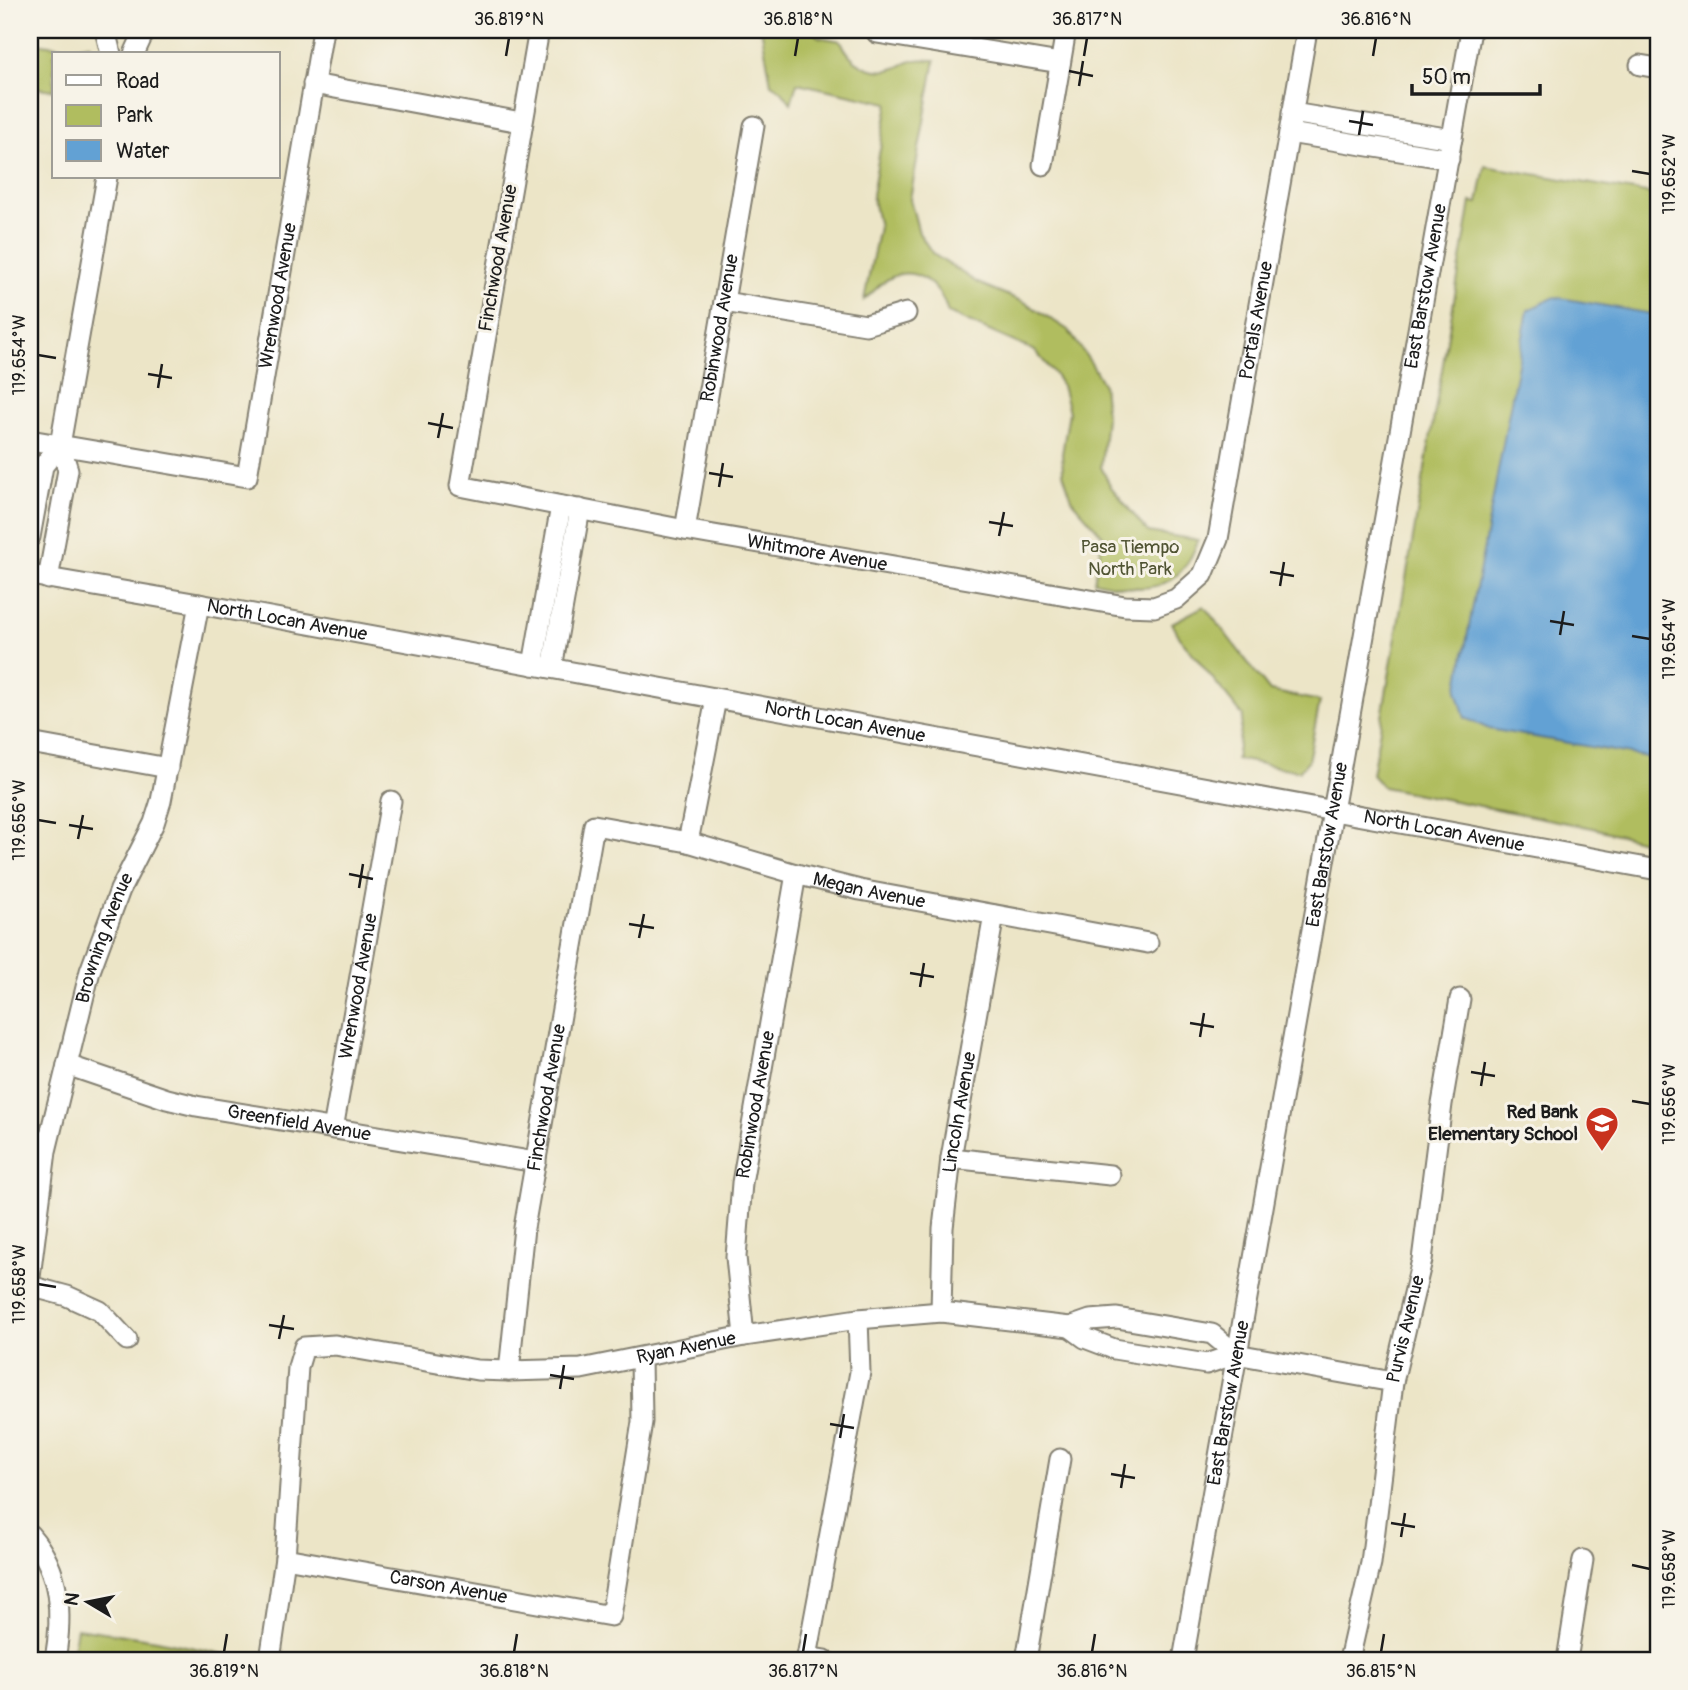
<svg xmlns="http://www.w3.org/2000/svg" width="1688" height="1690" viewBox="0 0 1688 1690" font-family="Pangolin,sans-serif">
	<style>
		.green { fill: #b0bd5f; stroke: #666c3e; stroke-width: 2 }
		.water { fill: #62a1d4; stroke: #3f5e78; stroke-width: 2 }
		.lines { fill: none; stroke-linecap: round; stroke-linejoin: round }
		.minor-casing { stroke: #848072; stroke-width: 23 }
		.minor { stroke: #fff; stroke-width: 19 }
		.ticks { fill: none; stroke: #1c1c1c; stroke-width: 2.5 }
		.labels { text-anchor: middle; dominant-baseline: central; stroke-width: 6; stroke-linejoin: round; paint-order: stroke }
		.street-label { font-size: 19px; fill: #1c1c1c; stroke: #f7f3e8 }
		.park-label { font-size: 19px; fill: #505433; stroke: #f7f3e8 }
		.poi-label { font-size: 19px; font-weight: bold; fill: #1c1c1c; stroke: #f7f3e8; text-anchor: end }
		.neatline { fill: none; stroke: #1c1c1c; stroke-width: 2.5 }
		.ticks-label { font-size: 18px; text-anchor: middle; fill: #1c1c1c }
	</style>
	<rect width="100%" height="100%" fill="#f7f3e8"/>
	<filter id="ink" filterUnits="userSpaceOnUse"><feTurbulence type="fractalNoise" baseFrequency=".0143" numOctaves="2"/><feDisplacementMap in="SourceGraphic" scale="14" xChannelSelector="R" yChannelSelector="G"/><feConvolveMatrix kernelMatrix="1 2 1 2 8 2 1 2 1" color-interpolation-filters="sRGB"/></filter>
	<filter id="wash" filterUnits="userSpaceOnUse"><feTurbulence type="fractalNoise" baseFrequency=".00686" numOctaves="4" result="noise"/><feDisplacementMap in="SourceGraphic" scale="28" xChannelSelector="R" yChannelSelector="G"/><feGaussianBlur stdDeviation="1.57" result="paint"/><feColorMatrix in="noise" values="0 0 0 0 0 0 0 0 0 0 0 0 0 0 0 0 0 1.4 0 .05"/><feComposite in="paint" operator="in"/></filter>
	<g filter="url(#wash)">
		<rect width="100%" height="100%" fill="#ece5c7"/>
		<!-- green -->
		<g class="green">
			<path d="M759,30H812L819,37L841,41C850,63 873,76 896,68C902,66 906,62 912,61C919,58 927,60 935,60L910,199L919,233L933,254L978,283L1026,303L1068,330L1091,363L1103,384L1106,417L1101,467L1111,487L1148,532L1198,540C1180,595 1142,593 1094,581L1103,536L1073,502L1063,473L1062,454L1069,412L1062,386L1054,373L1035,351L948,313C942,289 918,263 890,278C880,283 873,293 864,300L879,227L872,195L888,103L797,83L791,103L781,90L771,84L762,33Z"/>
			<polygon points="30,42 68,48 90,44 92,54 54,54 54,90 30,87"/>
			<polygon points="1485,166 1658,195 1658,845 1593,828 1383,787 1372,775 1471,202 1478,203"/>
			<polygon points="1204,606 1270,691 1320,701 1308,761 1299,771 1236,759 1243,716 1180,638 1172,623"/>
			<polygon points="77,1628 157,1640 251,1660 71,1660"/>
		</g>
		<!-- water -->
		<polygon class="water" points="1555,297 1658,315 1658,759 1489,729 1465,718 1457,691 1528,310"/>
	</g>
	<g filter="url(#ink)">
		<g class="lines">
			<defs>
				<g id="minor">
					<polyline points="105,30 111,54"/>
					<path id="s1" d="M539,30L460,486L685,530L1125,606L1154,607L1176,599L1203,575L1218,539L1307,30"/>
					<polyline points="877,33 1060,63"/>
					<polyline points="134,54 145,30"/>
					<polyline points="1640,65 1658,68"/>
					<polyline points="313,84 521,122"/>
					<polyline points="1292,113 1452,139"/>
					<polyline points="1289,133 1449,159"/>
					<polyline points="1043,165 1066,30"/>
					<polyline points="724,302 866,325 906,313"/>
					<path id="s2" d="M30,440L247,477L323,30"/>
					<path id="s3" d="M685,530L754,126"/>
					<polyline points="30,537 43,466 60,445"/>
					<path id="s4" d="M30,575L199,604L1658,870"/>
					<polyline points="48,579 68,470 60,445 107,177"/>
					<polyline points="533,665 561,506"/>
					<polyline points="552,668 580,509"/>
					<polyline points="30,743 168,768"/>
					<polyline points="688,842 716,699"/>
					<path id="s5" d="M67,1065L167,1099L196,1106L536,1162"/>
					<path id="s6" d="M333,1129L391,801"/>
					<polyline points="951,1158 1110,1175"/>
					<path id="s7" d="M30,1277L46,1151L90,971L120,890L154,823L161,801L199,604"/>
					<polyline points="30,1286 67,1296 100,1311 127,1340"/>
					<path id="s8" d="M941,1312L943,1228L951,1158L994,915"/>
					<polyline points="1070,1327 1085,1338 1114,1349 1206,1364 1236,1354 1393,1382"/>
					<path id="s9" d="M744,1336L736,1257L742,1183L796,874"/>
					<path id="s10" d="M509,1371L524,1228L594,825L688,842L796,874L860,890L1148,943"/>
					<path d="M30,1535C61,1571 63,1614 55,1660"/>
					<path id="s11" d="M285,1558L611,1616L642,1422L641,1358"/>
					<path id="s12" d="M270,1660L285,1558L298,1367L304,1347L335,1345L477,1370L509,1371L581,1369L744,1336L858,1319L941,1312L1070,1327L1090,1320L1117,1318L1212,1334L1236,1354"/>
					<polyline points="825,1660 807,1657 860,1372 858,1319"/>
					<polyline points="1026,1660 1060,1459"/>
					<path id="s13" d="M1183,1660L1471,30"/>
					<path id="s14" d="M1349,1660L1371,1563L1393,1382L1422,1260L1442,1104L1460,999"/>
					<polyline points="1567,1660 1583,1560"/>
				</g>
			</defs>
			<!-- minor casing -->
			<use href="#minor" class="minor-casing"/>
			<!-- minor -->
			<use href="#minor" class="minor"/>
		</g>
	</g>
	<!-- ticks -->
	<path class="ticks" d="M506,56L509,38M795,56L798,38M1084,56L1087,38M1373,56L1376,38M1069,71L1093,76M1079,86L1083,61M1349,121L1373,125M1359,135L1363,111M1632,171L1650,174M38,355L56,358M148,374L172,378M158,388L162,364M428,423L453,428M438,438L443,413M709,473L733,477M719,487L723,463M989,522L1013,526M999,536L1004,512M1270,572L1294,576M1280,586L1284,562M1550,621L1574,625M1560,635L1564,611M1632,636L1650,639M38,820L56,823M69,825L93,829M78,839L83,815M349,874L373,879M359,888L363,864M629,924L654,928M639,938L644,914M910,973L934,977M920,987L924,963M1190,1023L1214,1027M1200,1037L1204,1013M1471,1072L1495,1076M1481,1086L1485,1062M1632,1101L1650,1104M38,1284L56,1287M269,1325L294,1329M279,1339L284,1315M550,1375L574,1379M560,1389L564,1365M830,1424L854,1428M840,1438L844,1414M1111,1474L1135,1478M1121,1488L1125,1464M1391,1523L1415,1527M1401,1537L1405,1513M1632,1565L1650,1569M224,1652L227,1634M514,1652L517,1634M803,1652L806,1634M1092,1652L1095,1634M1381,1652L1384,1634"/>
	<!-- icons -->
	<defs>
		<symbol id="school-pin" viewBox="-11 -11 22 30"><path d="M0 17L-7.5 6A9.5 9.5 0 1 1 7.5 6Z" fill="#c8321e" stroke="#f7f3e8"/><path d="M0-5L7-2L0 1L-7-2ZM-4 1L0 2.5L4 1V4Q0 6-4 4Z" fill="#fff"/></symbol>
	</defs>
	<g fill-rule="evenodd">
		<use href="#school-pin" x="1583" y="1104" width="38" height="52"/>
	</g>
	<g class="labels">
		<!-- street labels -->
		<g class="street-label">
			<text transform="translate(498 258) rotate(-80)">Finchwood Avenue</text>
			<text stroke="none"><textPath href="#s13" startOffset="1395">East Barstow Avenue</textPath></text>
			<text stroke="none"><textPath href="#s2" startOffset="404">Wrenwood Avenue</textPath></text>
			<text stroke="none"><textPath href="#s1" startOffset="1488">Portals Avenue</textPath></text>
			<text stroke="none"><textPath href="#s3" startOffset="205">Robinwood Avenue</textPath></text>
			<text stroke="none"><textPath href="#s1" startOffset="826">Whitmore Avenue</textPath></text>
			<text stroke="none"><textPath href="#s4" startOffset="261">North Locan Avenue</textPath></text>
			<text stroke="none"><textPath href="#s4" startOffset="828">North Locan Avenue</textPath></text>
			<text stroke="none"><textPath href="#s4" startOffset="1437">North Locan Avenue</textPath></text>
			<text stroke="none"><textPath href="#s13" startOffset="828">East Barstow Avenue</textPath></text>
			<text stroke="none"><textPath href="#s10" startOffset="836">Megan Avenue</textPath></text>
			<text stroke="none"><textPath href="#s7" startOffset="348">Browning Avenue</textPath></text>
			<text stroke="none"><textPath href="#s6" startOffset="145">Wrenwood Avenue</textPath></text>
			<text stroke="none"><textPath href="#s10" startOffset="276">Finchwood Avenue</textPath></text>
			<text stroke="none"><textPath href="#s9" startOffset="233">Robinwood Avenue</textPath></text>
			<text stroke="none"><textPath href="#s8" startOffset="201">Lincoln Avenue</textPath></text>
			<text stroke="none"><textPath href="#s5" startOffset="240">Greenfield Avenue</textPath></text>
			<text stroke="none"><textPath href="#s14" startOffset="336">Purvis Avenue</textPath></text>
			<text stroke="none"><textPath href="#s12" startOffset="702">Ryan Avenue</textPath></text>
			<text stroke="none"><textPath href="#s13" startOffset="261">East Barstow Avenue</textPath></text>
			<text stroke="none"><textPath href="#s11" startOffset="166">Carson Avenue</textPath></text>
		</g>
		<!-- park labels -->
		<g class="park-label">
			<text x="1130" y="547">Pasa Tiempo<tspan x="1130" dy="22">North Park</tspan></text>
		</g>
		<!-- poi labels -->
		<g class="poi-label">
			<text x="1578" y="1112">Red Bank<tspan x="1578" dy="22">Elementary School</tspan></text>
		</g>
	</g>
	<!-- margin -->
	<rect width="1688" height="1690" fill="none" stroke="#f7f3e8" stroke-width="77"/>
	<!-- legend -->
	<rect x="52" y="52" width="228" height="126" fill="#f7f3e8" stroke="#9f9d96" stroke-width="2"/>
	<rect x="66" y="75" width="35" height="10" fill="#ffffff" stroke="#9f9d96" stroke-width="2"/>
	<text x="116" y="88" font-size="21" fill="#1c1c1c">Road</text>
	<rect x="66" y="105" width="35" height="21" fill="#b0bd5f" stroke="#9f9d96" stroke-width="2"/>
	<text x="116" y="122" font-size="21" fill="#1c1c1c">Park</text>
	<rect x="66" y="140" width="35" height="21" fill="#62a1d4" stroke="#9f9d96" stroke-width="2"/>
	<text x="116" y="158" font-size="21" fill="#1c1c1c">Water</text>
	<!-- north arrow -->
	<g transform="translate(88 1602) rotate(280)" stroke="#f7f3e8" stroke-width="5" paint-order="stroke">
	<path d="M0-5L12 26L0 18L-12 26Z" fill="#1c1c1c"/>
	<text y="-10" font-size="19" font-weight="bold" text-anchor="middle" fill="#1c1c1c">N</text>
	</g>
	<!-- scale -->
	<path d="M1412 84v10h128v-10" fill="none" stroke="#1c1c1c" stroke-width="3.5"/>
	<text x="1422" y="84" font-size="21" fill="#1c1c1c" stroke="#f7f3e8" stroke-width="5" paint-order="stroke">50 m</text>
	<rect x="38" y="38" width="1612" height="1614" class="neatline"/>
	<g class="ticks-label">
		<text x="509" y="25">36.819°N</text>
		<text x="798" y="25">36.818°N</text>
		<text x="1087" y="25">36.817°N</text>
		<text x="1376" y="25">36.816°N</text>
		<text transform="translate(1669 174) rotate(-90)" y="6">119.652°W</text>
		<text transform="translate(19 355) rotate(-90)" y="6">119.654°W</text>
		<text transform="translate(1669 639) rotate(-90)" y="6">119.654°W</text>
		<text transform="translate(19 820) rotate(-90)" y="6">119.656°W</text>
		<text transform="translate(1669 1104) rotate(-90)" y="6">119.656°W</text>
		<text transform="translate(19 1284) rotate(-90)" y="6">119.658°W</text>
		<text transform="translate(1669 1569) rotate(-90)" y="6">119.658°W</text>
		<text x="224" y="1677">36.819°N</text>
		<text x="514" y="1677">36.818°N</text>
		<text x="803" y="1677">36.817°N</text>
		<text x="1092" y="1677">36.816°N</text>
		<text x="1381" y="1677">36.815°N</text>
	</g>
</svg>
